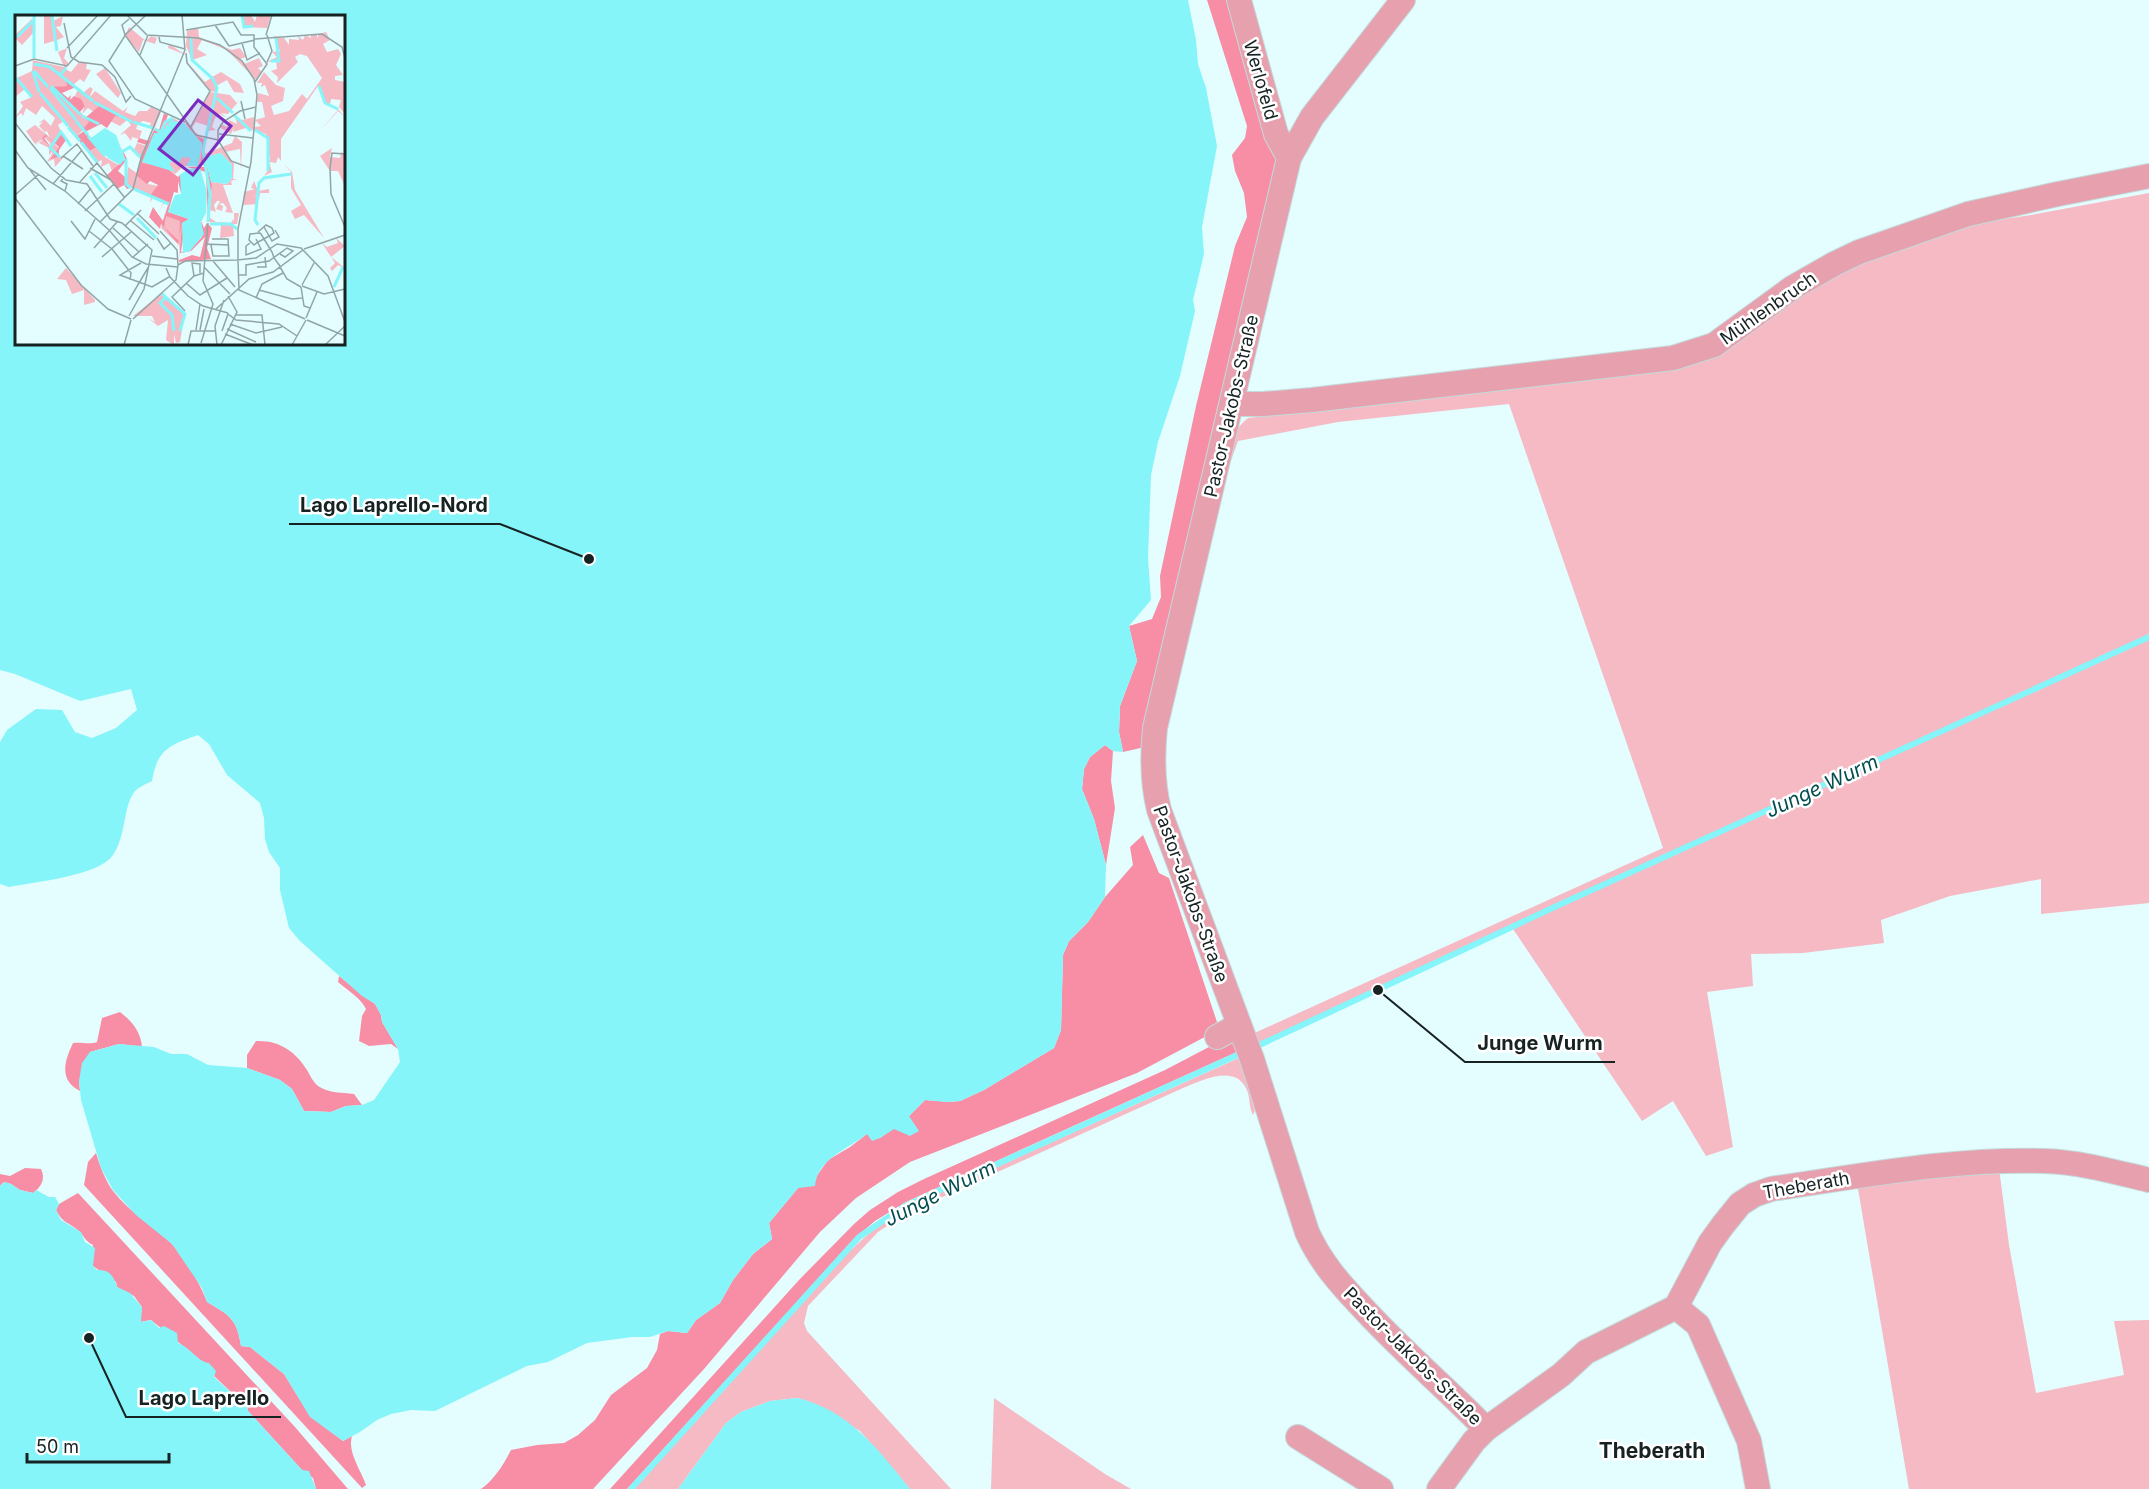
<svg xmlns="http://www.w3.org/2000/svg" width="2149" height="1489" viewBox="0 0 2149 1489" font-family="Inter,sans-serif">
	<style>
		.green { fill: #f5bac4 }
		.forest { fill: #f78ea5 }
		.water { fill: #85f5f9; fill-rule: evenodd }
		.lines { fill: none; stroke-linecap: round; stroke-linejoin: round }
		.stream { stroke: #85f5f9; stroke-width: 6 }
		.minor-casing { stroke: #c3dadb; stroke-width: 26 }
		.minor { stroke: #e7a1ae; stroke-width: 24 }
		.labels { text-anchor: middle; dominant-baseline: central; stroke-width: 5; stroke-linejoin: round; paint-order: stroke }
		.street-label { font-size: 18px; fill: #172223; stroke: #fff }
		.water-label { font-size: 20px; font-style: italic; fill: #044d50; stroke: #fff }
		.quarter-label { font-size: 21px; font-weight: bold; fill: #172223; stroke: #fff }
		.inset-river { fill: none; stroke: #85f5f9; stroke-width: 3 }
		.inset-road { fill: none; stroke: #92a5a6; stroke-width: 1.5 }
		.view { fill: #7b2cbf; fill-opacity: 0.15; stroke: #7b2cbf; stroke-width: 3 }
		.inset-edge { fill: none; stroke: #172223; stroke-width: 3 }
		.leader { fill: none; stroke: #172223; stroke-width: 2 }
		.callout-dot { fill: #172223; stroke: #fff; stroke-width: 2 }
		.callout-label { font-size: 20px; text-anchor: middle; font-weight: bold; fill: #172223; stroke: #fff; stroke-width: 5; stroke-linejoin: round; paint-order: stroke }
	</style>
	<rect width="100%" height="100%" fill="#e4fdfe"/>
	<!-- green -->
	<g class="green">
		<path d="M2149,193V903L2041,914V879L1950,896L1881,920L1884,943L1803,953L1751,954L1753,986L1707,992L1733,1147L1706,1156L1673,1101L1642,1121L1513,929L1260,1045L1250,1035L1663,848L1509,404L1338,422L1238,441L1225,477C1229,453 1228,434 1248,418L1503,388L1678,364L1830,273L1951,227L2031,215Z"/>
		<path d="M1241,1057L1258,1103L1253,1115C1249,1108 1250,1101 1248,1093C1238,1062 1203,1080 1183,1088L905,1214L878,1232L808,1306L804,1323L807,1331L951,1489H910L860,1431L810,1402L797,1398L770,1401L741,1412L726,1423L678,1489H634L834,1267C860,1240 876,1226 908,1207Z"/>
		<polygon points="1999,1168 2009,1245 2036,1393 2124,1375 2114,1321 2149,1320 2149,1489 1909,1489 1857,1183"/>
		<polygon points="994,1398 1105,1474 1131,1489 991,1489"/>
	</g>
	<!-- forest -->
	<g class="forest">
		<polygon points="1207,0 1233,0 1278,160 1145,747 1123,752 1119,732 1120,706 1137,661 1129,626 1152,619 1161,597 1160,576 1196,406 1235,246 1247,217 1244,193 1235,171 1232,155 1245,138 1247,126"/>
		<polygon points="1105,745 1113,751 1111,781 1115,808 1106,865 1094,819 1082,789 1084,769 1090,757"/>
		<path d="M1143,835L1159,873L1169,878L1218,1025L1216,1031L1137,1073L910,1162L856,1198L820,1232L704,1369L593,1489H481C494,1480 504,1464 511,1450L537,1445L564,1443L578,1435L595,1420L611,1395L647,1368L657,1350L660,1334L668,1331L687,1333L696,1320L720,1303L733,1280L753,1254L772,1239L769,1223L798,1188L816,1177L828,1160L850,1147L867,1134L880,1138L909,1116L925,1100L948,1102L960,1101L984,1090L1054,1048L1061,1030L1063,955L1069,941L1088,922L1105,897L1133,865L1130,847Z"/>
		<path d="M339,976L375,1004L381,1015L382,1022L398,1049L391,1044L369,1046L359,1041L362,1016L366,1009C360,997 348,991 338,982Z"/>
		<path d="M120,1012C132,1021 141,1032 142,1047L119,1044L90,1052L79,1081L80,1091C59,1080 64,1062 73,1043C82,1042 89,1045 97,1042L102,1018Z"/>
		<polygon points="1230,1036 1239,1051 906,1202 875,1221 855,1238 627,1489 610,1489 799,1280 854,1224 870,1210 898,1192 924,1179 1165,1070"/>
		<path d="M256,1041C279,1040 295,1051 307,1070C310,1075 313,1082 318,1086C330,1094 341,1092 354,1094L362,1105L346,1106L331,1112L304,1111L292,1089L280,1080L247,1068V1055Z"/>
		<path d="M96,1153C100,1166 105,1180 113,1191C129,1212 153,1226 171,1243C184,1256 201,1285 207,1302C229,1315 237,1318 241,1346L250,1347L284,1374L310,1416L343,1441L352,1436C347,1452 361,1470 366,1485L362,1488L84,1185L88,1162Z"/>
		<path d="M25,1168L41,1169C46,1179 41,1187 33,1193L20,1190L11,1184L4,1182L0,1186V1174L10,1176Z"/>
		<path d="M78,1193L295,1427L348,1489H316L313,1478L302,1470L248,1411L247,1407L214,1376L204,1363L151,1320L140,1322L142,1307L134,1296L117,1287L116,1282L93,1266V1245C85,1241 84,1236 79,1231C69,1222 63,1224 56,1210L59,1204Z"/>
	</g>
	<!-- water -->
	<g class="water">
		<path d="M0,0H1188L1196,40L1198,64L1206,88L1217,146L1202,227L1204,254L1193,300L1195,311L1180,376L1158,442L1151,475L1148,558L1151,600L1129,626L1137,661L1120,706L1119,732L1123,752L1113,751L1105,745L1090,757L1084,769L1082,789L1094,819L1106,865L1105,897L1088,922L1069,941L1063,955L1061,1030L1054,1048L984,1090L960,1101L948,1102L925,1100L909,1116L919,1131L910,1136L894,1129L880,1138L872,1141L867,1134C848,1149 817,1159 815,1186L798,1188L769,1223L772,1239L753,1254L733,1280L720,1303L696,1320L687,1333L668,1331L650,1337H632L587,1343L548,1362L527,1366L435,1411L411,1410L391,1414L377,1420L360,1432L343,1441L310,1417L284,1374L250,1347L241,1346C237,1318 229,1315 207,1302L202,1288L172,1244L136,1215L113,1190L101,1168L81,1100L79,1081L82,1063L90,1052L119,1044L154,1047L171,1054H187L208,1065L247,1068L280,1080L292,1089L304,1111L331,1112L346,1106L362,1105L374,1100L400,1062L398,1049L382,1022L381,1015L375,1004L362,996L300,941L289,928L280,890V868L269,852L265,839L264,818L260,803L227,775L209,744L198,735C169,745 157,750 152,781C146,784 136,788 133,794C123,809 126,836 113,855C99,876 34,882 9,887L0,884V742L7,730L36,709L62,710L75,732L92,738L116,728L137,710L131,689L80,701L15,674L0,670ZM344,16V344H16V16Z"/>
		<path d="M4,1182L11,1184L20,1190L33,1193L36,1190L49,1197H55L59,1204L56,1210L61,1220L81,1232L85,1242L95,1248L93,1266L97,1270C109,1269 114,1276 117,1287L130,1293L142,1307L141,1322L151,1320L159,1328L164,1326L177,1333L178,1343C191,1348 198,1362 209,1363L216,1371L214,1377L247,1407L248,1411L302,1470L309,1471L316,1489H0V1186Z"/>
		<path d="M797,1398C849,1410 879,1450 910,1489H678L726,1423L741,1412L770,1401Z"/>
	</g>
	<g class="lines">
		<!-- stream -->
		<g class="stream">
			<polyline points="1253,1048 1561,904 2149,637"/>
			<polyline points="631,1489 859,1237 905,1206 1244,1052"/>
		</g>
		<defs>
			<g id="minor">
				<polyline points="1239,0 1276,134 1289,158"/>
				<path d="M1403,0L1312,117L1289,158L1155,728C1152,757 1152,782 1159,810L1252,1059L1307,1232C1320,1261 1339,1283 1361,1306C1401,1350 1445,1387 1486,1429L1474,1441L1439,1489"/>
				<polyline points="1232,404 1263,404 1312,400 1673,358 1714,345 1792,288 1834,264 1859,252 1968,214 2058,194 2149,176"/>
				<polyline points="1217,1037 1239,1025"/>
				<polyline points="1676,1307 1698,1325 1749,1441 1758,1489"/>
				<path d="M1486,1429L1561,1375L1586,1352L1676,1307L1710,1243L1723,1225L1740,1204L1754,1195L1771,1189C1862,1176 1953,1158 2045,1161C2080,1162 2115,1172 2149,1180"/>
				<polyline points="1298,1437 1381,1489"/>
			</g>
		</defs>
		<!-- minor casing -->
		<use href="#minor" class="minor-casing"/>
		<!-- minor -->
		<use href="#minor" class="minor"/>
	</g>
	<g class="labels">
		<!-- street labels -->
		<g class="street-label">
			<text transform="translate(1261 80) rotate(74)">Werlofeld</text>
			<text transform="translate(1768 308) rotate(-35)">Mühlenbruch</text>
			<text transform="translate(1231 406) rotate(-77)">Pastor-Jakobs-Straße</text>
			<text transform="translate(1191 894) rotate(70)">Pastor-Jakobs-Straße</text>
			<text transform="translate(1806 1185) rotate(-10)">Theberath</text>
			<text transform="translate(1413 1356) rotate(45)">Pastor-Jakobs-Straße</text>
		</g>
		<!-- water labels -->
		<g class="water-label">
			<text transform="translate(1822 786) rotate(-25)">Junge Wurm</text>
			<text transform="translate(940 1193) rotate(-27)">Junge Wurm</text>
		</g>
		<!-- quarter labels -->
		<g class="quarter-label">
			<text x="1652" y="1450">Theberath</text>
		</g>
	</g>
	<!-- overview -->
	<g transform="translate(15 15)">
		<rect width="330" height="330" fill="#e4fdfe"/>
		<path d="M29,0L37,1L38,6L48,1L46,11L41,12L49,22L40,26L37,7L39,26L29,29ZM236,0L240,7L242,0H256L252,13L229,12L227,2L222,0ZM17,4L19,17L7,30L0,23V20ZM114,12L131,26L136,21L142,23L140,29L146,31L128,25L124,37L110,21ZM183,13L184,22L217,35L225,33L231,42L225,44L229,49L244,43L248,51L243,53L247,57L241,65L212,35L187,25L182,34L192,40L177,45L171,31L172,16ZM311,17L315,25L308,29L312,37L323,34L326,39L321,50L328,60L320,61V65L330,67V99L324,92L326,85L316,84L315,90L323,94L330,102L323,96L304,117L323,95L310,89L303,71L266,124V146L263,142L261,148L254,147L257,157L249,161L254,154V146L255,145L251,119L231,113L218,117L219,112L216,119L204,112L206,109L212,112L214,105L222,109L220,101L227,105L239,102L240,112L246,111L240,105L250,102L247,87H242L243,78L254,81L250,70L246,72L247,68H242L249,57L261,70L270,73L268,86L256,91L259,100L274,96L287,79L292,84L307,63L292,41L285,39L280,42L283,47L262,68L263,62L256,56L262,54L261,46L253,47L251,53L252,47L262,42L257,37L265,36L259,21L269,23L274,30V24L284,25L283,21L288,25L290,20L296,23V19H302V24L304,19ZM154,29L171,40L173,48L190,67L196,63L193,59L197,62L206,57L225,69L229,78L219,77L212,65L201,71V77L195,76L172,48L171,40L153,33ZM52,33L49,43L54,49L50,54L56,57L64,47H72L71,54L76,55L69,67L65,64L58,70L50,64L52,71L37,73L75,108L62,121L49,106L43,110L46,116L38,127L44,133L35,143L49,142L40,152L39,144L32,147L39,135L34,140V133L24,128L28,124L36,131L35,128L29,122L20,129L11,116L20,110L35,123L32,116L30,117L24,111L28,107L24,108L29,104L36,111L40,103L27,91L21,100L11,93L8,101L6,98L0,103L8,91L5,87L17,82L10,74L0,82V64L4,67L2,63L17,56L18,45L6,49L17,45L49,52L43,37ZM90,53L106,78L103,83L81,59ZM75,72L78,74L74,83L80,76L108,96L113,92L110,97L120,101L124,96H132L136,92L146,97L139,114L144,116L149,106L158,103L175,113L195,77L215,80L222,88L229,80L213,99L206,98L212,103L205,99L200,103L197,112L201,115L192,116L190,124L193,111L181,107L178,111L177,115L189,124L186,123L187,152L169,151L160,159L149,152H130L138,158L137,165L131,164L133,169L143,171L135,188L136,182L111,170L113,152L130,164L131,154L124,152L126,142L115,133L108,137L107,136L115,132L119,135L122,128L116,126L132,131L139,114L134,112L136,108L128,106L123,109L121,114L127,116L124,124L117,122L116,126L110,118L105,120L116,110L112,105L105,111L95,106L98,100L84,91L79,97L73,93L67,99L70,90L60,81L63,74L68,78ZM220,121L227,127L226,155L225,134L210,137L219,148L218,164H222L216,166L217,170H208L218,198L210,197L212,193L208,188L204,189L208,191L207,196L201,194L205,186H202L199,190L201,197L195,195L194,202L201,207L216,208L218,204L219,208V198H224L222,209H218L219,221L205,223L206,209L194,208L215,209L194,207L197,171L194,170L188,136V134L190,124L189,139L217,128ZM206,138L217,150V163L212,169L196,167L190,142ZM82,132L90,142L105,151L97,156L94,148L86,152L87,145L82,147L74,137ZM317,133L315,142L325,143L326,137L330,139L329,169L323,156H315L305,141ZM268,148L277,157L280,175L309,223L289,200L280,204L276,196L286,190L276,173V157ZM239,166L243,176L254,174V178H245V185L244,179L238,181L243,180V189L228,190L229,177L240,174L236,173ZM150,199L173,205L167,208L165,236L164,230L146,213ZM321,223L330,231L316,242L330,253L323,250L317,256L315,253L320,248L307,228L312,232L323,228ZM51,253L80,285V287L69,290V275L57,279L51,265L42,264ZM147,278L170,298L165,327L161,328L159,319V330L151,325L153,305L143,311L133,303L140,307L137,301H118Z" fill="#f5bac4" fill-rule="evenodd"/>
		<path d="M50,64L61,72L47,78L53,83L56,80L55,85L59,81L66,84L70,91L65,97L70,103L84,91L105,102L100,101L92,113L86,109L70,117L91,141L82,132L75,136L82,148L58,118L62,121L69,116L62,106L69,113L74,107L37,72L52,71ZM149,98L153,100L147,116L140,115L143,117L138,121L127,148L150,152L163,162L166,159V178L163,166V178L159,177L153,197L174,204L167,208L169,217L166,237L175,235L187,222L186,206L189,213L192,208L197,213L192,233L196,244L164,247L167,207L162,234L163,229L146,209L145,214L134,202L138,192L148,206L153,190L149,188L145,195L149,187L135,181L143,170L135,166L132,169L121,160L126,143L121,140L126,142L132,130L122,127L124,123L134,126L144,105L140,113L144,115ZM151,201L165,206L164,226L149,212ZM190,222L185,242L177,240L164,245L165,238L176,236ZM170,108L171,107L182,122L190,124L188,136L197,171L193,207L191,157L172,152H190L186,148L187,128ZM20,109L39,127L46,117L51,125L44,135V142L35,144L44,132L32,121L29,123L35,131L27,124L20,131L31,119ZM106,132L112,144L103,156L110,162L112,149L111,169L117,172L112,174L109,170L102,174L92,160L110,144Z" fill="#f78ea5" fill-rule="evenodd"/>
		<path d="M156,105L169,108L187,128L183,151H171L176,143L167,142L163,150L161,145L154,148L160,157L127,147L139,118H146ZM90,113L101,120L110,144L105,150L93,143L76,123ZM206,138L217,150V163L212,169L196,167L190,142ZM185,153L192,177L191,198L186,207L189,219L175,236L168,238L167,208L174,204L153,197L160,180L166,179L165,160L173,154Z" fill="#85f5f9"/>
		<path class="inset-river" d="M37,0L42,36M227,0L229,12L238,11M2,22L18,6M176,23L177,45L198,64L202,73L188,135L195,179L193,207M19,43V0M256,46H264L261,23M19,49L35,52L44,59M51,53L45,60L78,86M18,56L24,77M19,56L33,72M1,63L17,82M36,71L66,100M304,71L310,88L323,94M35,73L61,105M25,78L53,111M202,83L218,98M79,87L117,107M219,100L236,116M67,101L84,109M61,106L73,120M118,107L138,113M53,112L65,126M140,114L146,117L150,107L158,103M240,115L253,123V156M73,121L90,141M66,127L82,147M107,137L115,132L125,142M45,142L35,133L46,117L56,131M111,144V169L116,173M80,158L92,173M75,161L87,177M119,174L154,189M104,189L119,200M122,203L141,223M195,209H216L222,214M243,210L240,205L244,168L249,163L276,159M319,272L328,252M147,279L170,299L165,316M150,283L145,288L157,300L159,316"/>
		<path class="inset-road" d="M112,0L132,20L183,23L205,30L227,46L239,64L242,80L236,147L223,214V244M131,0L111,19L94,46L120,84L170,107M114,4L107,10L110,20L181,120L203,125L216,146L235,153M49,8L56,42L64,47L87,50L100,62L111,87L116,81M200,10L214,31M171,15L218,7L226,20H239V32L252,49L240,67M251,20L257,0M144,22L145,27L170,34M240,24L307,19L327,32L330,43M227,28L232,45L245,38M214,31L240,25M52,33L83,0M171,38L172,48L195,76L175,113M125,40L133,20M252,47L257,36L252,20M0,51L19,44L52,51L96,0M226,86L230,104M0,108L36,153L51,165L72,169L95,204L107,208L137,235L129,274L114,301M204,119L238,123M203,125V115L208,107L225,96L241,92M0,135L13,153L50,176L94,215L117,242L131,249L163,252M330,139L317,138L315,153L316,179L330,212M48,141L68,154M46,143L62,129L78,151M75,153L96,165M15,155L31,175M49,162L46,166L52,169L50,176M65,167L82,148L110,183M38,169L67,135M0,180L24,159M0,183L66,270L93,294L116,304M63,189L76,173M70,196L99,169M123,199L144,219M56,206L70,224L80,204M116,206L139,225M85,207L118,174L126,143L170,35L167,0M110,211L126,195M249,212L257,226L264,222L260,215M98,213L124,237M74,216L97,234L116,258L115,265M145,216L162,235L163,250M243,217L251,210L257,213L259,218L249,224L243,227L239,230L234,225L235,219L245,218L246,219L249,224L257,237L259,243L265,251M142,223L149,234L156,228M235,228L231,231V240L246,234L241,224M191,229L214,230M196,230L198,241H214L213,224H197M79,233L102,207M289,234L330,220M137,241L162,244M87,242L116,217M118,242L133,229M222,245L241,243L262,229L286,233L313,261L330,307M223,245L224,275L290,304M198,246L220,272M126,248L105,260L137,272L154,262M189,252L215,279M242,252H251L250,242M265,252L272,264L286,272M151,253L155,262L173,281L188,291L213,298M223,260H231V250L254,246L272,233L278,236L270,242L265,239M179,261L177,248L185,249V258M171,268L185,280L212,263M287,270L299,248M287,271L309,279L330,274M286,272L289,291L295,293M244,275L277,284L287,283M241,283L247,269L268,258M114,285L134,251M201,294L234,264L258,257L288,235M170,296L157,282L179,261L189,258M220,300H247L250,330M291,303L302,277M118,304L161,265L163,250L170,246L222,245M292,305L330,321M215,309L241,318L267,312M212,314L241,327M181,315L185,289M185,315L189,294M207,316L213,299L221,305L264,309L282,321M210,319L238,330M186,328L198,289L188,266L193,208M109,330L116,305M173,330L176,316H200M202,330L200,311L209,285M206,330L222,297L213,281M277,330L291,305M310,330L330,311"/>
		<path class="view" d="M183,85L216,111L178,160L144,134Z"/>
		<rect width="330" height="330" class="inset-edge"/>
	</g>
	<!-- callouts -->
	<path class="leader" d="M589 559L500 524H289M1378 990L1465 1062H1615M89 1338L126 1417H281"/>
	<g class="callout-dot">
		<circle cx="589" cy="559" r="6"/>
		<circle cx="1378" cy="990" r="6"/>
		<circle cx="89" cy="1338" r="6"/>
	</g>
	<g class="callout-label">
		<text x="394" y="512">Lago Laprello-Nord</text>
		<text x="1540" y="1050">Junge Wurm</text>
		<text x="204" y="1405">Lago Laprello</text>
	</g>
	<!-- scale -->
	<path d="M27 1453v9h142v-9" fill="none" stroke="#172223" stroke-width="3"/>
	<text x="36" y="1453" font-size="18" fill="#172223" stroke="#ffffff" stroke-width="4.5" paint-order="stroke">50 m</text>
</svg>
